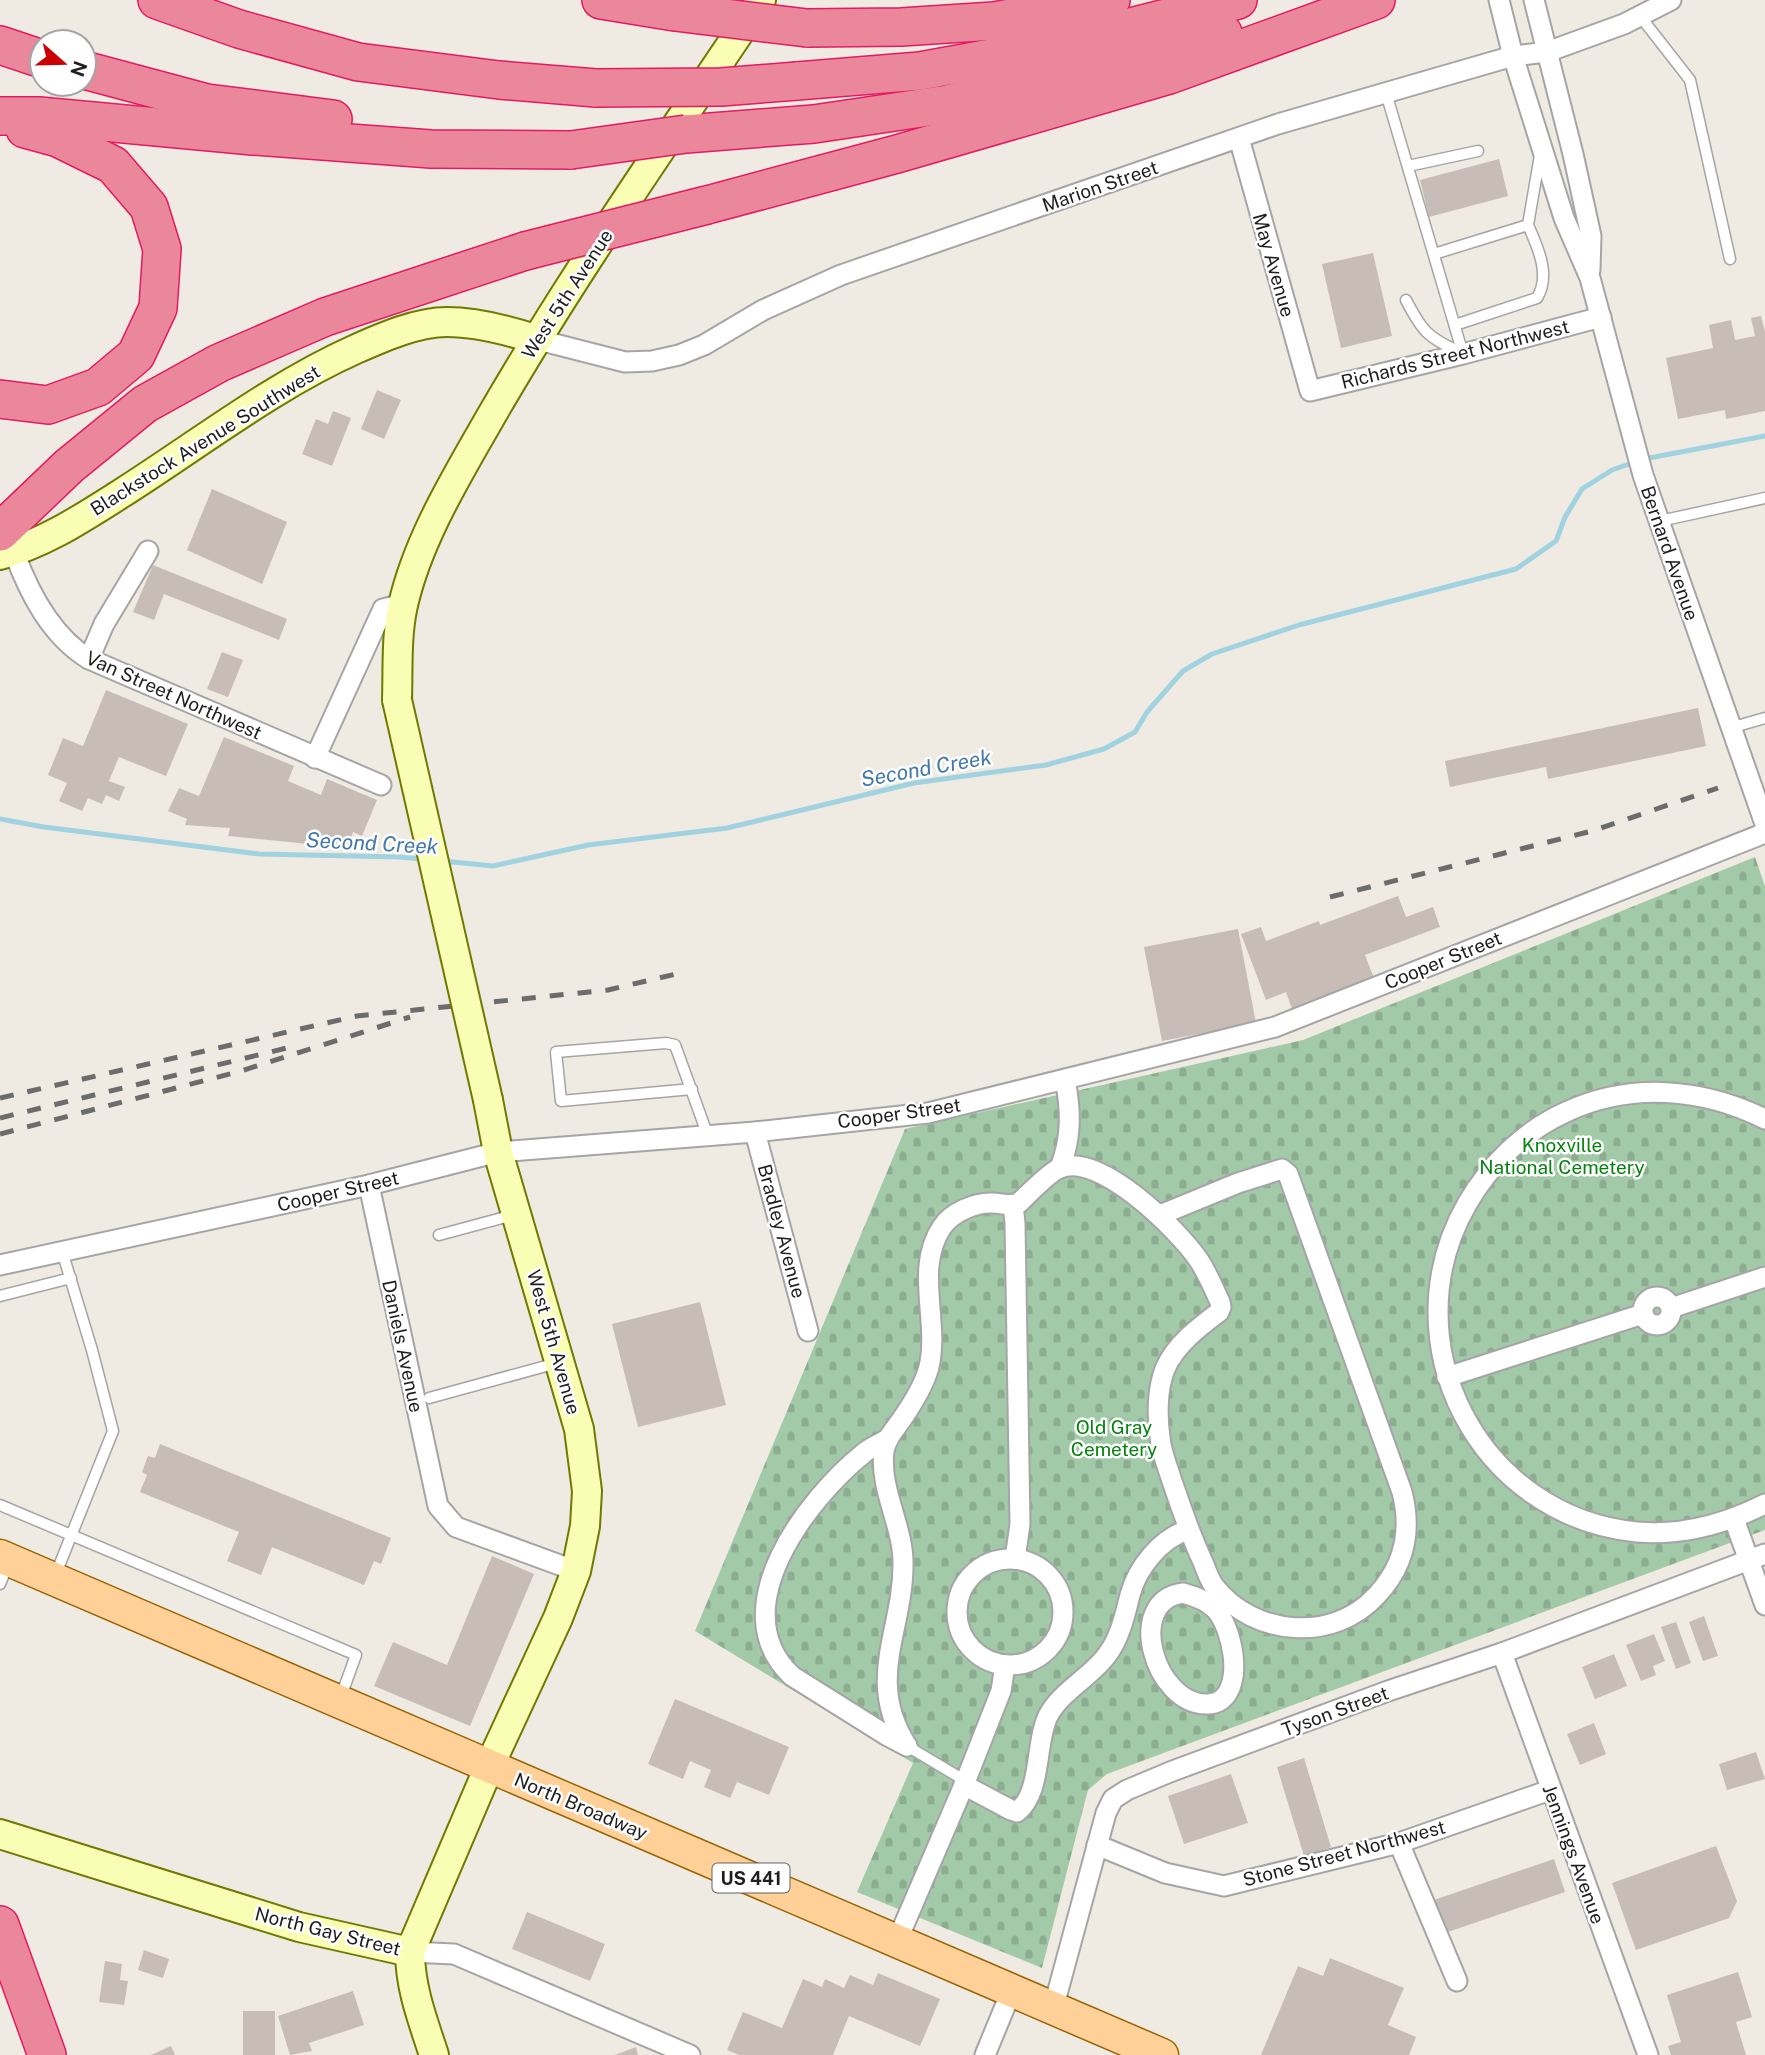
<svg xmlns="http://www.w3.org/2000/svg" width="1765" height="2055" viewBox="0 0 1765 2055" font-family="'Public Sans',sans-serif">
	<style>
		.cemetery { fill: url(#cemetery-stones) }
		.lines { fill: none; stroke-linecap: round; stroke-linejoin: round }
		.stream { stroke: #a1d2df; stroke-width: 5 }
		.building { fill: #c7bdb6 }
		.lane-casing { stroke: #a5a5a5; stroke-width: 13 }
		.street-casing { stroke: #a5a5a5; stroke-width: 23 }
		.secondary-casing { stroke: #6e7a00; stroke-width: 32 }
		.primary-casing { stroke: #986300; stroke-width: 35 }
		.highway-casing { stroke: #e31b62; stroke-width: 40 }
		.lane { stroke: #fff; stroke-width: 10 }
		.street { stroke: #fff; stroke-width: 19 }
		.secondary { stroke: #fafdb4; stroke-width: 28 }
		.primary { stroke: #ffd199; stroke-width: 32 }
		.highway { stroke: #eb879b; stroke-width: 37 }
		.rail { stroke: #6c6c6c; stroke-width: 5; stroke-dasharray: 14 14; stroke-linecap: butt }
		.secondary-bridge-casing { stroke: #6e7a00; stroke-width: 32; stroke-linecap: butt }
		.highway-bridge-casing { stroke: #e31b62; stroke-width: 40; stroke-linecap: butt }
		.secondary-bridge { stroke: #fafdb4; stroke-width: 28 }
		.highway-bridge { stroke: #eb879b; stroke-width: 37 }
		.labels { text-anchor: middle; dominant-baseline: central; stroke-width: 5; stroke-linejoin: round; paint-order: stroke }
		.shield { fill: #fff; stroke: #626262; stroke-width: 2 }
		.shield-label { font-size: 18px; font-weight: bold; fill: #1e1e1e }
		.street-label { font-size: 19px; fill: #1e1e1e; stroke: #fff }
		.park-label { font-size: 19px; fill: #06820e; stroke: #fff }
		.water-label { font-size: 21px; font-style: italic; fill: #4278aa; stroke: #fff }
	</style>
	<defs>
		<pattern id="cemetery-stones" width="16" height="16" patternUnits="userSpaceOnUse" patternTransform="scale(1.75)"><rect width="16" height="16" fill="#a3caa8"/><path d="M2 7V4a2 2 0 0 1 4 0v3zM10 15v-3a2 2 0 0 1 4 0v3z" fill="#8cad90"/></pattern>
	</defs>
	<rect width="100%" height="100%" fill="#efebe3"/>
	<!-- cemetery -->
	<polygon class="cemetery" points="1755,857 1765,886 1765,1530 1107,1774 1088,1790 1042,1968 857,1892 913,1763 695,1631 905,1129 1303,1040"/>
	<g class="lines">
		<!-- stream -->
		<g class="stream">
			<polyline points="1644,459 1765,436"/>
			<polyline points="0,819 44,827 259,854 399,857 423,859"/>
			<polyline points="443,861 493,866 588,845 727,828 914,783 1046,765 1104,749 1135,732 1147,712 1183,671 1212,654 1299,625 1516,569 1556,541 1565,517 1582,489 1612,470 1635,462"/>
		</g>
	</g>
	<!-- building -->
	<g class="building">
		<polygon points="1499,159 1508,196 1429,217 1420,180"/>
		<polygon points="1373,253 1392,336 1341,348 1322,264"/>
		<polygon points="1761,316 1765,332 1765,411 1726,419 1725,410 1678,419 1666,358 1713,348 1709,325 1731,320 1735,340 1755,336 1751,318"/>
		<polygon points="377,390 401,400 384,439 361,429"/>
		<polygon points="333,411 351,418 332,466 302,454 316,419 328,424"/>
		<polygon points="212,489 287,522 262,584 187,550"/>
		<polygon points="153,565 287,619 279,640 164,594 154,620 133,612"/>
		<polygon points="222,652 243,660 228,697 207,689"/>
		<polygon points="106,690 188,724 166,776 119,757 109,781 125,787 119,801 106,795 102,804 88,798 82,811 59,801 67,783 48,775 63,738 83,746"/>
		<polygon points="1698,708 1706,746 1548,779 1546,767 1450,787 1445,761"/>
		<polygon points="224,737 294,766 288,781 321,795 327,779 377,800 362,836 353,832 348,848 228,836 230,828 185,825 187,819 168,811 179,788 199,796"/>
		<polygon points="1398,896 1406,917 1433,907 1440,927 1365,955 1374,978 1292,1009 1286,992 1266,1000 1241,934 1261,927 1266,941 1319,921 1320,925"/>
		<polygon points="1238,929 1256,1023 1162,1041 1144,947"/>
		<polygon points="700,1302 726,1405 638,1427 612,1324"/>
		<polygon points="160,1444 391,1538 381,1564 374,1561 364,1585 272,1547 261,1575 227,1561 239,1532 140,1492 147,1475 142,1472 148,1456 155,1458"/>
		<polygon points="492,1556 534,1574 470,1726 374,1686 393,1642 447,1665"/>
		<polygon points="1704,1616 1718,1656 1703,1661 1689,1622"/>
		<polygon points="1676,1622 1691,1663 1676,1669 1661,1627"/>
		<polygon points="1654,1634 1665,1661 1653,1666 1656,1675 1641,1681 1626,1645"/>
		<polygon points="1614,1654 1627,1686 1595,1699 1582,1667"/>
		<polygon points="675,1699 789,1747 769,1795 737,1782 730,1798 704,1787 711,1770 690,1761 683,1779 648,1764"/>
		<polygon points="1594,1723 1606,1754 1580,1765 1567,1734"/>
		<polygon points="1756,1752 1765,1779 1727,1790 1719,1764"/>
		<polygon points="1304,1758 1331,1847 1304,1856 1277,1767"/>
		<polygon points="1231,1774 1248,1823 1184,1844 1168,1796"/>
		<polygon points="1716,1846 1737,1901 1729,1918 1636,1950 1612,1883"/>
		<polygon points="1554,1859 1565,1892 1445,1933 1434,1900"/>
		<polygon points="527,1912 605,1944 590,1981 512,1949"/>
		<polygon points="144,1950 169,1959 163,1978 138,1970"/>
		<polygon points="1330,1958 1404,1988 1388,2025 1416,2037 1409,2055 1261,2055 1298,1966 1323,1976"/>
		<polygon points="105,1961 122,1964 120,1980 128,1981 124,2005 99,2002"/>
		<polygon points="1738,1972 1752,2017 1736,2022 1746,2055 1671,2055 1668,2046 1681,2042 1667,1995"/>
		<polygon points="878,1973 940,1999 920,2046 849,2016 833,2055 739,2055 727,2050 743,2012 782,2028 803,1979 822,1987 825,1979 844,1988 850,1975 873,1985"/>
		<polygon points="353,1991 364,2025 309,2043 312,2051 290,2055 278,2016"/>
		<rect x="243" y="2011" width="32" height="44"/>
		<polygon points="171,2046 175,2055 151,2055"/>
		<polygon points="636,2047 638,2055 615,2055"/>
	</g>
	<g class="lines">
		<defs>
			<g id="lane">
				<polyline points="1640,16 1690,80 1730,259"/>
				<polyline points="1386,93 1463,354"/>
				<polyline points="1408,166 1478,151"/>
				<polyline points="1528,225 1540,155"/>
				<path d="M1434,254L1528,225C1538,248 1551,275 1537,298L1455,325"/>
				<path d="M1406,300C1422,331 1428,338 1460,352"/>
				<polyline points="1660,521 1765,498"/>
				<polyline points="1730,728 1765,718"/>
				<polyline points="692,1089 561,1101 556,1052 666,1043 675,1045 708,1136"/>
				<polyline points="439,1235 513,1215"/>
				<polyline points="0,1296 71,1278"/>
				<polyline points="429,1398 557,1363"/>
				<polyline points="0,1505 356,1655 340,1699"/>
				<polyline points="55,1576 113,1431 92,1350 62,1251"/>
				<polyline points="0,1584 8,1564"/>
				<polyline points="907,1746 959,1777 963,1784"/>
			</g>
			<g id="street">
				<polyline points="1499,0 1513,56 1564,218 1590,278 1643,475 1765,824"/>
				<polyline points="1534,0 1573,154 1591,236 1590,270"/>
				<polyline points="1239,138 1310,391 1463,354 1601,317"/>
				<polyline points="535,339 625,362 652,361 679,355 704,345 763,310 841,275 1278,124 1513,56 1547,52 1624,24 1671,0"/>
				<path d="M14,552C29,593 51,636 89,659L381,785"/>
				<polyline points="89,659 104,624 148,551"/>
				<polyline points="315,758 383,609 403,604"/>
				<path d="M1765,1119C1702,1088 1631,1082 1566,1112C1524,1131 1490,1164 1467,1204C1388,1342 1479,1517 1637,1532C1682,1536 1725,1524 1765,1504"/>
				<polyline points="755,1132 808,1331"/>
				<path d="M1060,1168C1072,1137 1071,1110 1065,1079"/>
				<polyline points="369,1185 438,1506 456,1527 576,1571"/>
				<polyline points="1013,1205 1015,1223 1020,1524 1015,1559"/>
				<polyline points="0,1265 369,1185 498,1152 755,1132 928,1113 1275,1027 1765,833"/>
				<circle cx="1657" cy="1311" r="14"/>
				<polyline points="1671,1308 1765,1277"/>
				<polyline points="1447,1377 1643,1314"/>
				<path d="M887,1439C880,1444 871,1447 864,1453C808,1498 721,1609 792,1676L886,1735L907,1746"/>
				<polyline points="1734,1519 1765,1605"/>
				<circle cx="1010" cy="1612" r="53"/>
				<path d="M1183,1593C1194,1596 1208,1601 1216,1610C1232,1628 1244,1683 1221,1700C1217,1703 1211,1704 1206,1704C1155,1704 1124,1601 1183,1593Z"/>
				<polyline points="1502,1653 1648,2055"/>
				<path d="M907,1746C865,1680 903,1631 903,1565C904,1527 879,1490 884,1451C886,1438 895,1429 902,1419C913,1403 927,1381 930,1362C938,1318 915,1267 942,1227C952,1212 976,1202 993,1203C1003,1204 1010,1206 1019,1203C1027,1195 1051,1171 1060,1168C1100,1152 1177,1229 1198,1259C1207,1272 1213,1287 1220,1302L1221,1307L1219,1312C1199,1327 1175,1345 1165,1369C1157,1389 1157,1416 1160,1437C1161,1451 1167,1465 1171,1478C1181,1507 1190,1535 1203,1562C1206,1570 1209,1579 1214,1586C1254,1637 1334,1643 1377,1595C1405,1565 1412,1531 1402,1492L1288,1174L1282,1169L1238,1183L1160,1215"/>
				<path d="M964,1785L1011,1810L1017,1812C1042,1793 1035,1743 1048,1716C1061,1691 1091,1677 1107,1655C1120,1638 1125,1615 1130,1595C1137,1568 1161,1538 1188,1530"/>
				<polyline points="1399,1843 1457,1981"/>
				<polyline points="1097,1845 1165,1873 1224,1886 1399,1843 1550,1790"/>
				<polyline points="897,1941 964,1785 1001,1691 1005,1665"/>
				<polyline points="410,1952 454,1954 690,2055"/>
				<polyline points="1053,2009 1106,1813 1113,1799 1127,1790 1170,1772 1388,1691 1502,1653 1765,1554"/>
				<polyline points="985,2055 1011,1992"/>
			</g>
			<g id="secondary">
				<path d="M0,555C44,544 84,517 122,493C199,444 273,386 356,349C383,337 417,322 447,322C477,322 507,330 535,339"/>
				<path d="M397,700C398,669 396,636 403,605C418,539 457,476 490,418C573,274 669,138 761,0"/>
				<polyline points="0,1834 299,1927 410,1952"/>
				<path d="M434,2055C423,2021 410,1988 410,1952L489,1767L558,1618L576,1571L585,1526L587,1491L579,1429L498,1152L488,1100"/>
			</g>
			<polyline id="primary" points="0,1556 1162,2055"/>
			<g id="highway">
				<polyline points="157,0 239,29 358,62 499,80 596,88"/>
				<polyline points="601,0 675,12"/>
				<polyline points="807,28 901,27 994,21 1111,0"/>
				<polyline points="0,45 42,59"/>
				<polyline points="84,70 207,103 333,119"/>
				<polyline points="797,81 920,71 1051,47 1238,0"/>
				<polyline points="0,116 39,116 253,136 431,149 571,150"/>
				<polyline points="686,134 814,124 948,104 1223,33"/>
				<polyline points="707,205 897,154 1169,75 1376,0"/>
				<polyline points="0,399 48,405 98,387 136,355 158,308 162,249 149,207 113,165 58,138 25,129"/>
				<polyline points="0,532 69,466 145,404 219,363 325,317 525,251"/>
				<polyline points="0,1925 47,2055"/>
			</g>
		</defs>
		<!-- lane casing -->
		<use href="#lane" class="lane-casing"/>
		<!-- street casing -->
		<use href="#street" class="street-casing"/>
		<!-- secondary casing -->
		<use href="#secondary" class="secondary-casing"/>
		<!-- primary casing -->
		<use href="#primary" class="primary-casing"/>
		<!-- highway casing -->
		<use href="#highway" class="highway-casing"/>
		<!-- lane -->
		<use href="#lane" class="lane"/>
		<!-- street -->
		<use href="#street" class="street"/>
		<!-- secondary -->
		<use href="#secondary" class="secondary"/>
		<!-- primary -->
		<use href="#primary" class="primary"/>
		<!-- highway -->
		<use href="#highway" class="highway"/>
		<!-- rail -->
		<g class="rail">
			<polyline points="1330,897 1592,831 1718,788"/>
			<polyline points="0,1098 357,1016 608,990 676,974"/>
			<polyline points="0,1118 295,1046"/>
			<polyline points="0,1134 241,1071 410,1017"/>
		</g>
		<defs>
			<polyline id="secondary-bridge" points="397,700 488,1100"/>
			<g id="highway-bridge">
				<polyline points="675,12 807,28"/>
				<polyline points="596,88 721,87 797,81"/>
				<polyline points="571,150 686,134"/>
				<polyline points="525,251 707,205"/>
			</g>
		</defs>
		<!-- secondary-bridge casing -->
		<use href="#secondary-bridge" class="secondary-bridge-casing"/>
		<!-- highway-bridge casing -->
		<use href="#highway-bridge" class="highway-bridge-casing"/>
		<!-- secondary-bridge -->
		<use href="#secondary-bridge" class="secondary-bridge"/>
		<!-- highway-bridge -->
		<use href="#highway-bridge" class="highway-bridge"/>
	</g>
	<g class="labels">
		<!-- shield labels -->
		<rect class="shield" x="712.5" y="1863.5" width="77" height="29" rx="5"/>
		<g class="shield-label">
			<text x="751" y="1878">US 441</text>
		</g>
		<!-- street labels -->
		<g class="street-label">
			<text transform="translate(1100 186) rotate(-19)">Marion Street</text>
			<text transform="translate(1274 265) rotate(74)">May Avenue</text>
			<text transform="translate(567 294) rotate(-57)">West 5th Avenue</text>
			<text transform="translate(1455 354) rotate(-14)">Richards Street Northwest</text>
			<text transform="translate(205 440) rotate(-32)">Blackstock Avenue Southwest</text>
			<text transform="translate(1670 553) rotate(71)">Bernard Avenue</text>
			<text transform="translate(174 695) rotate(24)">Van Street Northwest</text>
			<text transform="translate(1443 960) rotate(-22)">Cooper Street</text>
			<text transform="translate(899 1113) rotate(-8)">Cooper Street</text>
			<text transform="translate(338 1191) rotate(-13)">Cooper Street</text>
			<text transform="translate(782 1231) rotate(75)">Bradley Avenue</text>
			<text transform="translate(554 1342) rotate(74)">West 5th Avenue</text>
			<text transform="translate(403 1346) rotate(78)">Daniels Avenue</text>
			<text transform="translate(1335 1711) rotate(-20)">Tyson Street</text>
			<text transform="translate(581 1806) rotate(23)">North Broadway</text>
			<text transform="translate(1344 1853) rotate(-15)">Stone Street Northwest</text>
			<text transform="translate(1574 1854) rotate(70)">Jennings Avenue</text>
			<text transform="translate(328 1931) rotate(14)">North Gay Street</text>
		</g>
		<!-- park labels -->
		<g class="park-label">
			<text x="1562" y="1145">Knoxville<tspan x="1562" dy="22">National Cemetery</tspan></text>
			<text x="1114" y="1427">Old Gray<tspan x="1114" dy="22">Cemetery</tspan></text>
		</g>
		<!-- water labels -->
		<g class="water-label">
			<text transform="translate(926 768) rotate(-10)">Second Creek</text>
			<text transform="translate(372 843) rotate(3)">Second Creek</text>
		</g>
	</g>
	<!-- north arrow -->
	<g transform="translate(63 63) rotate(110)"><circle r="33" fill="#ffffff" stroke="#a5a5a5" stroke-width="2"/>
	<path d="M0-5L12 26L0 18L-12 26Z" fill="#cc0003"/>
	<text y="-10" font-size="19" font-weight="bold" text-anchor="middle" fill="#1e1e1e">N</text>
	</g>
</svg>
